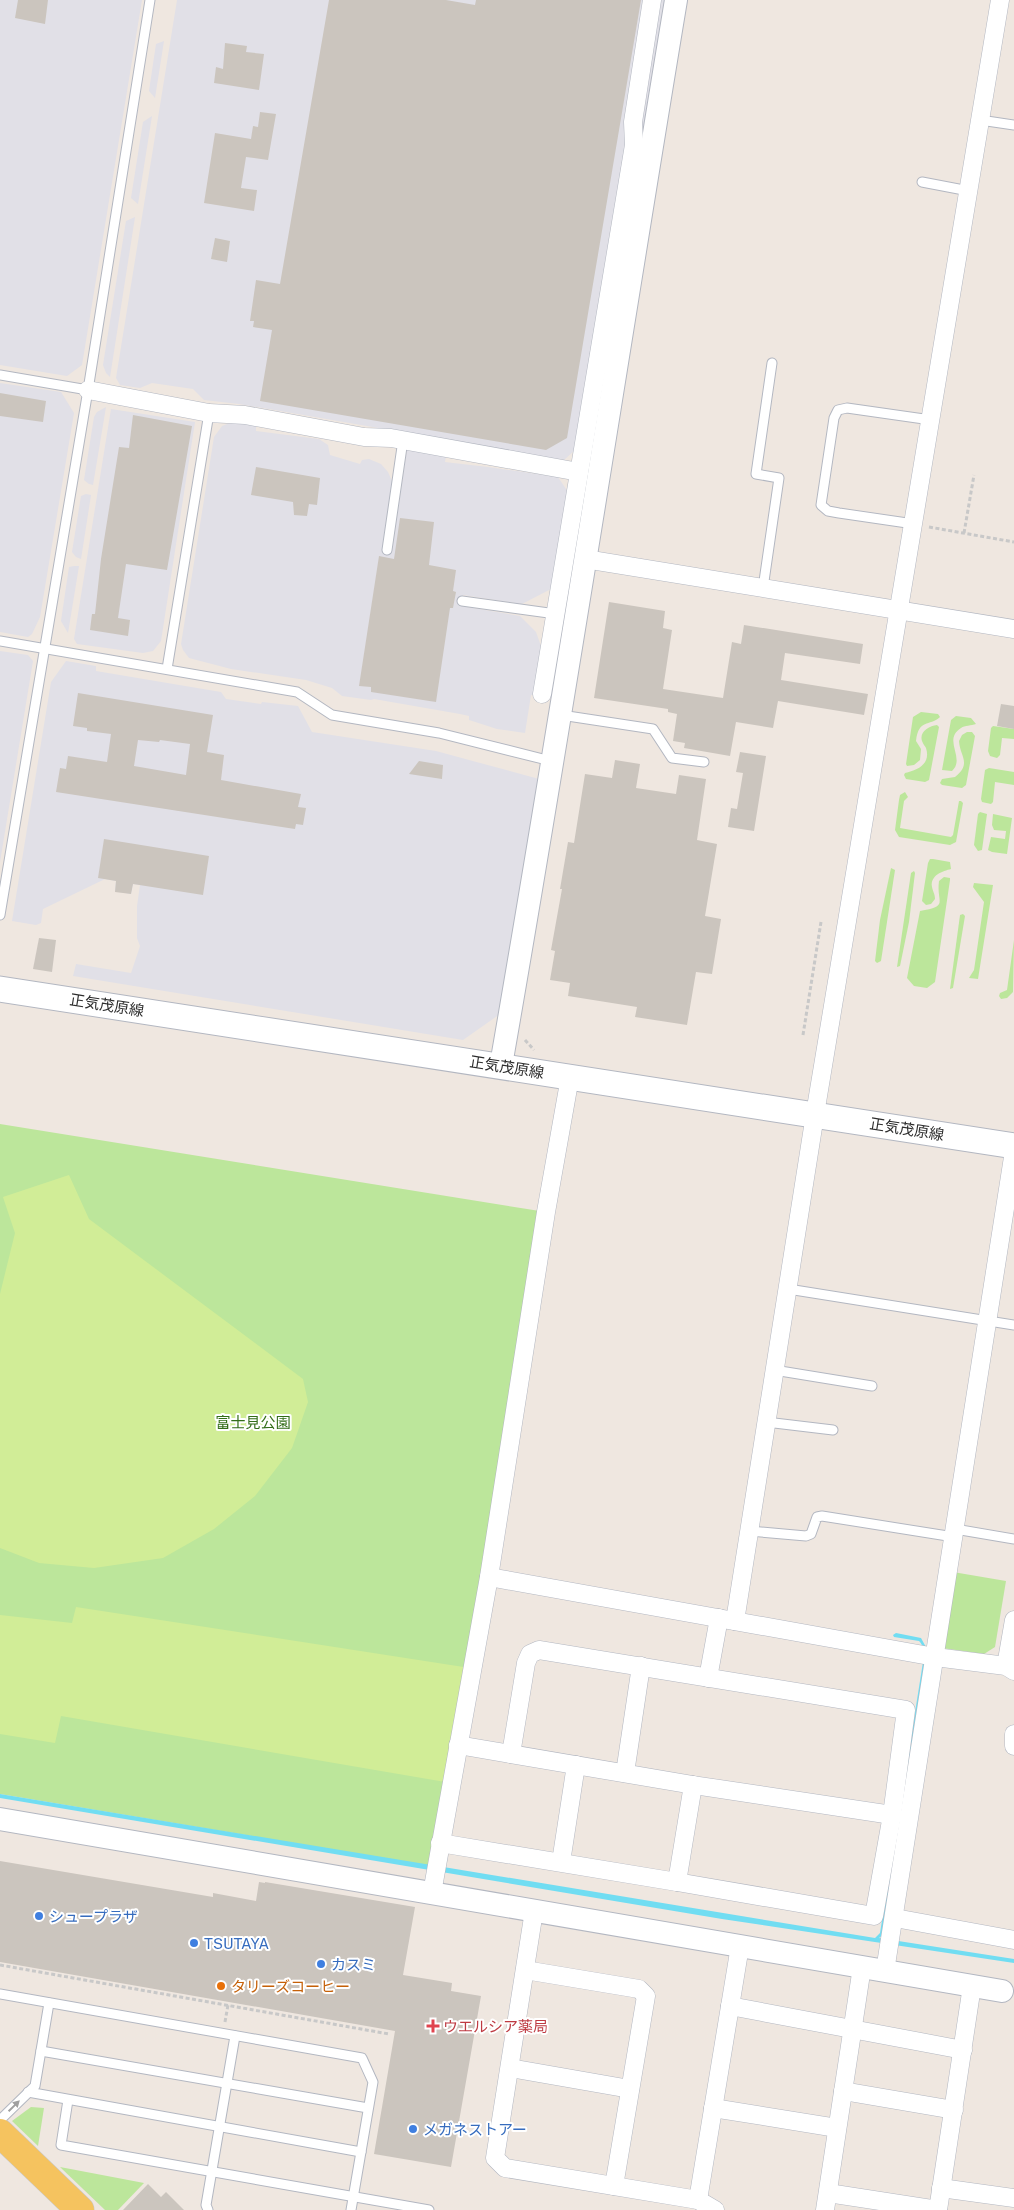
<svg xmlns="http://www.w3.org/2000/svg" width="1014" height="2210" viewBox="0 0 1014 2210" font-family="'Public Sans','Noto Sans JP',sans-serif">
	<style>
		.industrial { fill: #e1e0e7 }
		.green { fill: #bce69b }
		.pitch { fill: #d1ed97 }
		.water { fill: #71ddf2 }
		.building { fill: #cbc5be; fill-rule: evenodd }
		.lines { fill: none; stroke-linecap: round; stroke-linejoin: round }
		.service-casing { stroke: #b3b7c1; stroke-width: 11 }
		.minor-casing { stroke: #b3b7c1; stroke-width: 19 }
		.tertiary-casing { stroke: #b3b7c1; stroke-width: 24 }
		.secondary-casing { stroke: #b3b7c1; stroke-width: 27 }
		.primary-casing { stroke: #c8c8c8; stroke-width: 29 }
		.path { stroke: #c8c8c8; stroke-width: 3; stroke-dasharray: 4 2.5; stroke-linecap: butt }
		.service { stroke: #fff; stroke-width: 9 }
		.minor { stroke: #fff; stroke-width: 18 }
		.tertiary { stroke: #fff; stroke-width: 22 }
		.secondary { stroke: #fff; stroke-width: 25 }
		.primary { stroke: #f5c35f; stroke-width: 28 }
		.oneway { fill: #a0a0a0 }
		.shop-dot { fill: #3f7fe0; stroke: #fff; stroke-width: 2 }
		.food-dot { fill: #e8710a; stroke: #fff; stroke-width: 2 }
		.health-dot { fill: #e0444e; stroke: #fff; stroke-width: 2 }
		.labels { text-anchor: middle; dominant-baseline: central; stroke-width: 4; stroke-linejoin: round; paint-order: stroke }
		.street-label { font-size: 15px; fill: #2d2d2d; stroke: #fff }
		.park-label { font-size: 15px; fill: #336e19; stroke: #fff }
		.shop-label { font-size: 15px; fill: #366cbe; stroke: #fff; text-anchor: start }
		.food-label { font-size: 15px; fill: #c56008; stroke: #fff; text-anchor: start }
		.health-label { font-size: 15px; fill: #be3a42; stroke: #fff; text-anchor: start }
	</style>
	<rect width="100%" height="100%" fill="#efe7e0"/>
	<!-- industrial -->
	<g class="industrial">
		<polygon points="0,0 142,0 82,365 67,376 0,365"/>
		<polygon points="177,0 648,0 614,226 609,235 611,237 589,369 585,382 574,451 564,460 239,404 204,400 193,389 152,383 140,388 120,385 116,378"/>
		<polygon points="660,0 668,0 553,698 531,695 525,733 497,729 469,720 469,716 460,714 374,699 371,700 342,696 332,688 306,680 231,669 189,658 183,650 181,644 214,437 222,426 235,421 256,425 256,431 319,439 328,445 330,455 360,464 362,460 369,459 381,464 388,472 392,481 382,550 392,551 407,449 446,456 445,462 488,467 558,477 568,492 551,589 522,604 463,595 461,606 520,616 536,632 542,649 638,135"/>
		<polygon points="164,41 155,98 149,91 156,44"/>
		<polygon points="152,116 138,204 131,198 143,122"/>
		<polygon points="135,217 110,377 106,373 103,365 126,221"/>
		<polygon points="0,383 61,392 74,413 40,617 32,634 28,637 0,632"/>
		<polygon points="106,407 93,485 89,484 84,480 94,417 97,412"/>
		<polygon points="111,409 195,422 161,641 153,651 143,653 77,644 74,639"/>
		<polygon points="86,494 91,495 81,559 76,557 72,552 81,496"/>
		<polygon points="74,566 79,566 68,633 61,621 69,567"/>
		<polygon points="0,651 28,655 33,661 0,862"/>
		<polygon points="66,661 96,666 96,671 221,692 226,699 261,704 262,702 298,706 312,732 436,751 539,779 500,1014 463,1040 73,976 76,964 131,973 140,946 137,938 137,906 140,885 133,884 131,894 115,891 116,881 105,879 43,909 41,923 36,925 12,921 51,682"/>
	</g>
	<!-- green -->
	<g class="green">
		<path d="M921,712L938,714L940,717C929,727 919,718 916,741L921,749L920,760L914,765L907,766L906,764L913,717Z"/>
		<path d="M956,716L971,718L976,724C971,726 965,725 961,728C942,740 966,758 952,771L942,770L951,720Z"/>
		<path d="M937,725L939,727L929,780L925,782L906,779L904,775L905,773C918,770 931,764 926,748C925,746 923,744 922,741C919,732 929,726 937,725Z"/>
		<polygon points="993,726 1014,729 1014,739 1002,738 1000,755 997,758 990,756 988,751 991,728"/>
		<path d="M967,732H972L975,736L966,785L962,788L942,785L940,783L942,779L955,777C972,763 960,757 959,741L962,735Z"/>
		<polygon points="989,768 1014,772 1014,785 995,782 993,802 991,804 982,802 981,799 985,770"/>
		<polygon points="905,792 908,797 904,801 900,828 951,837 953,835 959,801 961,801 963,803 956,842 950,845 899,837 895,830 899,800 900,795"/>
		<polygon points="980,812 987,814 982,850 978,851 974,845 978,814"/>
		<polygon points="993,814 1012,818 1007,854 992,852 988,850 991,837 1005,839 1006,831 994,830 992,825"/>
		<path d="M933,859L950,862L951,869C943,871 930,875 932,887C933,892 935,894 935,899L931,904L926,905L922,901L928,863L930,859Z"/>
		<polygon points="891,868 895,870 881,961 877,963 875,961 880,920"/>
		<polygon points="914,871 915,873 909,922 900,966 897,967 911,873"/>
		<path d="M944,877L950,878V880L935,982L927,988L914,986L907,978L920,911C950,906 936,903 939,881Z"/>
		<polygon points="974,883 993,885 978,979 969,978 974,970 984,902 973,887"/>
		<polygon points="963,914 965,916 953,988 950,989 960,915"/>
		<polygon points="1014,940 1013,992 1007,998 1001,999 999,996 1000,993 1007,990"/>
		<polygon points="0,1124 546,1212 437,1867 0,1794"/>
		<polygon points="953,1572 1006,1581 995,1647 984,1654 942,1648"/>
		<polygon points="31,2107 44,2108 38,2146 12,2121"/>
		<polygon points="60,2167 144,2183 118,2210 105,2210"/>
	</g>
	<!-- pitch -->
	<g class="pitch">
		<polygon points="69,1175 89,1219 303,1379 308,1402 292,1448 255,1496 214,1529 163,1558 94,1568 39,1563 0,1548 0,1294 15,1233 3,1197"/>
		<polygon points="76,1607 470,1668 451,1783 61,1716 55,1743 0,1734 0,1615 72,1623"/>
	</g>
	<!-- water -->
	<path class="water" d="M896,1633L921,1638L927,1649L883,1935L879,1938L1014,1959V1963L722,1919L0,1798V1794L875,1938L880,1933L923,1662C923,1654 925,1647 919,1641L894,1637L893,1635Z"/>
	<!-- building -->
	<g class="building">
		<polygon points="18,0 48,0 45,24 15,18"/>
		<polygon points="329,0 446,0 475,5 476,0 641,0 567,438 546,450 260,401 272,330 253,327 254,321 250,321 256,280 280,284"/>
		<polygon points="225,43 247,46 246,52 264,54 259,90 214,83 216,67 223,69"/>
		<polygon points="260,112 276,114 268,160 246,157 241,188 257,190 254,211 204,203 215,133 251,139 253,126 258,127"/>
		<polygon points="215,238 230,241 227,262 211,259"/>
		<polygon points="0,393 46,401 43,422 0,416"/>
		<polygon points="133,415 192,426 167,570 126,564 118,618 130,620 128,636 90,630 92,614 95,614 101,559 119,447 129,448"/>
		<polygon points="256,467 320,478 317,505 309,504 307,516 294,515 293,502 251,495"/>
		<polygon points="400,518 434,522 429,565 456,570 453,591 456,592 453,608 450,608 436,702 371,692 371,687 359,686 379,556 394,559"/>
		<polygon points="609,602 665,611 663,628 672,630 663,689 723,698 732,642 741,644 744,625 863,644 860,664 785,653 781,680 868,694 864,715 778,701 773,728 736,722 730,756 684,748 685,743 673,741 677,714 668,712 668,709 594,698"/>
		<path d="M78,693L213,715L207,752L224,755L221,780L301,794L298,807L306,808L303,825L296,824L295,829L56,792L60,768L66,769L68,756L107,762L111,734L87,731V728L73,726ZM138,740L159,742L160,740L190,744L186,775L134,766Z"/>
		<polygon points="1001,704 1014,706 1014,729 997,726"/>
		<polygon points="740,752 766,756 754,831 728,827 731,808 737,809 743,773 736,772"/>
		<polygon points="615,760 640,764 636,788 676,794 679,775 706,779 697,840 717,844 705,916 721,919 712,974 696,972 687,1025 635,1017 637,1007 568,996 570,983 550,980 555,951 551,950 562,889 560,889 568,842 574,843 585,774 612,778"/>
		<polygon points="419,761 443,765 442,779 409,774"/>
		<polygon points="104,839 209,856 203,895 133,884 131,894 115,892 116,881 98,878"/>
		<polygon points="39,938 56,940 52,972 33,969"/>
		<polygon points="0,1861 213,1897 213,1893 256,1901 259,1882 265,1883 265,1882 415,1907 403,1975 452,1983 451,1991 481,1996 451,2167 374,2154 395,2031 0,1962"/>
		<polygon points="148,2184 161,2197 166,2192 184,2210 123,2210"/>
	</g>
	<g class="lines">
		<defs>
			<g id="service">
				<polyline points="980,120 1014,125"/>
				<polyline points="922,182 969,191"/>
				<polyline points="0,375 88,390"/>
				<polyline points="914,524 839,513 828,511 821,505 834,418 838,410 847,408 931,420"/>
				<polyline points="387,550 403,440"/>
				<polyline points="763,588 779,478 756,474 772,363"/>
				<polyline points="462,601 556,614"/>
				<polyline points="0,641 297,692 332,715 439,733 551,761"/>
				<polyline points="167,669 209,413"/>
				<polyline points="561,715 653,729 672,758 704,762"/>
				<polyline points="0,915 88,390 150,0"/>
				<polyline points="788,1289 1014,1325"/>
				<polyline points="774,1370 872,1386"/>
				<polyline points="766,1422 833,1430"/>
				<polyline points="955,1529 1014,1539"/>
				<polyline points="749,1531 806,1536 811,1534 817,1517 822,1516 954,1537"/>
				<polyline points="0,1994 362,2058 373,2082 351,2210"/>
				<polyline points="41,2051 368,2108"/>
				<polyline points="28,2092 361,2152"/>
				<polyline points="68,2100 61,2145 429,2210"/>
				<polyline points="0,2120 35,2086 49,2003"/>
				<polyline points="208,2210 206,2205 235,2036"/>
			</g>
			<g id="minor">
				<polyline points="88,390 209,413 245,415 364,437 391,438 579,472"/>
				<polyline points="585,559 1014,629"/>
				<polyline points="542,694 634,145 633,122 652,0"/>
				<polyline points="489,1577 935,1657 1006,1666 1014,1671"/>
				<polyline points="735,1621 817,1102 1000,0"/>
				<polyline points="1006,1666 1014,1620"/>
				<polyline points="708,1678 719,1618"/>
				<polyline points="1014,1734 1014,1746"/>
				<polyline points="458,1745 693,1785 892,1815"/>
				<polyline points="511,1754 526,1663 530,1654 539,1650 906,1710 892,1815 874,1916 677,1882"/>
				<polyline points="625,1773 641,1666"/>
				<polyline points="440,1843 677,1882 693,1785"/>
				<polyline points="561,1862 576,1765"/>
				<polyline points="432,1893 489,1577 546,1212 570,1077"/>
				<polyline points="534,1911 495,2158 505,2168 698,2200 715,2210"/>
				<polyline points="895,1918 1014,1940"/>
				<polyline points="525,1970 639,1989 646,1996 614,2186"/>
				<polyline points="885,1971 1014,1151"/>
				<polyline points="730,2006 963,2050"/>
				<polyline points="510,2068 630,2089"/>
				<polyline points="843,2091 954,2110"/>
				<polyline points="713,2108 837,2128"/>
				<polyline points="941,2188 1014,2198"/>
				<polyline points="828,2193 938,2210"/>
				<polyline points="698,2200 740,1946"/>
				<polyline points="825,2210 862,1967"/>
				<polyline points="938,2210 972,1986"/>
			</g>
			<g id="tertiary">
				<path d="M501,1065C563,711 617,355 676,0"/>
				<polyline points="0,1819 1002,1991"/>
			</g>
			<polyline id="secondary" points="0,989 1014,1146"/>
			<polyline id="primary" points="0,2133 80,2210"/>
		</defs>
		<!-- service casing -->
		<use href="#service" class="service-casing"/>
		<!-- minor casing -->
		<use href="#minor" class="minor-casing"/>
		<!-- tertiary casing -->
		<use href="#tertiary" class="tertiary-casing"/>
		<!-- secondary casing -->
		<use href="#secondary" class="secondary-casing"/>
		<!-- primary casing -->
		<use href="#primary" class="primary-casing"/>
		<!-- path -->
		<g class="path">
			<polyline points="929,527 1014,542"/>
			<polyline points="964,533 974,475"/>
			<polyline points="803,1035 821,922"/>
			<polyline points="525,1040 534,1050"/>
			<polyline points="0,1965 389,2034"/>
			<polyline points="225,2022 228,2005"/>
		</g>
		<!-- service -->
		<use href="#service" class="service"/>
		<!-- minor -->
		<use href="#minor" class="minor"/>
		<!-- tertiary -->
		<use href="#tertiary" class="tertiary"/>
		<!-- secondary -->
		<use href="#secondary" class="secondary"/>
		<!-- primary -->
		<use href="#primary" class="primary"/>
	</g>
	<!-- one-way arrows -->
	<defs><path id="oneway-solid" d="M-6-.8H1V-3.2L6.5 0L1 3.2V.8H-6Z" transform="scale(1.25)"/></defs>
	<use class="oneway" href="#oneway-solid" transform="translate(14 2106) rotate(-44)"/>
	<!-- markers -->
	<g class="shop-dot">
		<circle cx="39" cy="1916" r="5"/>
		<circle cx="194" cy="1943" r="5"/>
		<circle cx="321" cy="1964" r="5"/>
		<circle cx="413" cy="2129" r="5"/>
	</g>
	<circle class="food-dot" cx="221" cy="1986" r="5"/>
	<path class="health-dot" d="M430.5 2018.5h5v5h5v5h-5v5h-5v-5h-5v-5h5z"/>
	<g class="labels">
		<!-- street labels -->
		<g class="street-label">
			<text transform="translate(107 1005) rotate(9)">正気茂原線</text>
			<text transform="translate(507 1067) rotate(9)">正気茂原線</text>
			<text transform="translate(907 1129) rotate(9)">正気茂原線</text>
		</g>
		<!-- park labels -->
		<g class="park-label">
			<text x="253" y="1422">富士見公園</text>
		</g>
		<!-- shop labels -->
		<g class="shop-label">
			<text x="49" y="1916">シュープラザ</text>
			<text x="204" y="1943">TSUTAYA</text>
			<text x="331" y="1964">カスミ</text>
			<text x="423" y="2129">メガネストアー</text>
		</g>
		<!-- food labels -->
		<g class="food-label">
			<text x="231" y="1986">タリーズコーヒー</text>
		</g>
		<!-- health labels -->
		<g class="health-label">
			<text x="443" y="2026">ウエルシア薬局</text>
		</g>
	</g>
</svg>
